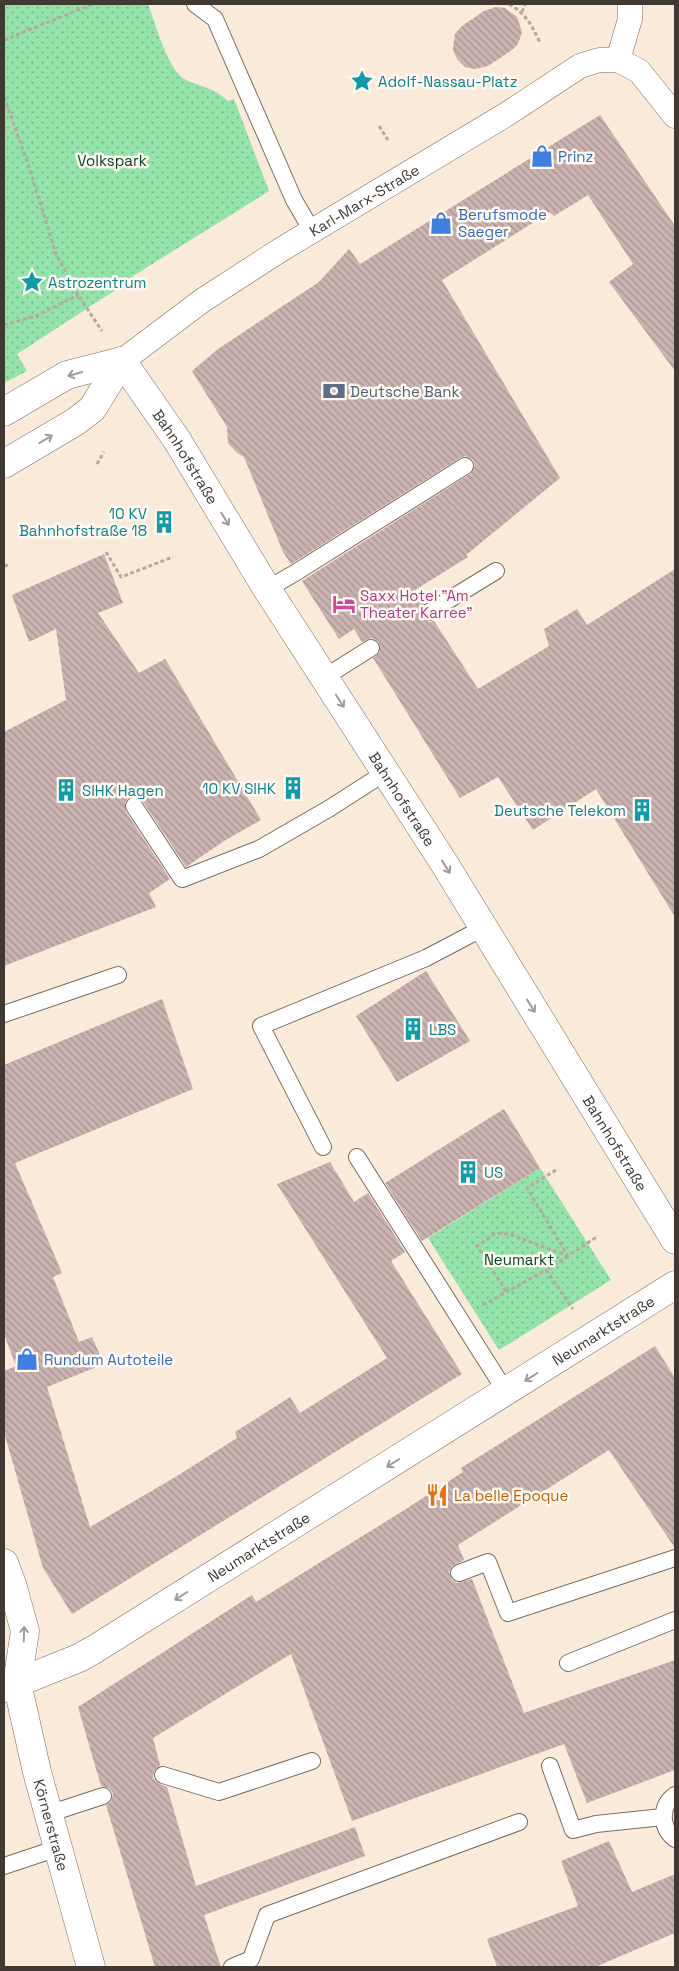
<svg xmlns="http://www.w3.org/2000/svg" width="679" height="1971" viewBox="0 0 679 1971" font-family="'Space Grotesk',sans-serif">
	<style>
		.park { fill: url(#park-dots) }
		.building { fill: url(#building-back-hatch) }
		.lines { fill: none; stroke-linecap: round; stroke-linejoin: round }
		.service-casing { stroke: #7a6d5f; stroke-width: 18 }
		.pedestrian-casing { stroke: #7a6d5f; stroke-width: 25 }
		.minor-casing { stroke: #7a6d5f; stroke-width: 29 }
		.tertiary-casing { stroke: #7a6d5f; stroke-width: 29 }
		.path { stroke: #b6aa9d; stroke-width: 3; stroke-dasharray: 4 2.5; stroke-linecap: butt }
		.service { stroke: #fff; stroke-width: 16 }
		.pedestrian { stroke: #fff; stroke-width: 24 }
		.minor { stroke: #fff; stroke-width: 28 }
		.tertiary { stroke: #fff; stroke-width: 28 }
		.oneway { stroke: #9f9c98 }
		.labels { text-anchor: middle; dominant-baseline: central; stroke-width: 5; stroke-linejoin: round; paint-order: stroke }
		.culture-label { font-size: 15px; fill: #0d838f; stroke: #fff9f2; text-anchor: start }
		.shop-label { font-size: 15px; fill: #366cbe; stroke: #fff9f2; text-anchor: start }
		.park-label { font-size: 15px; fill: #034521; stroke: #fff9f2 }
		.street-label { font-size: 15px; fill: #3f3932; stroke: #fff9f2 }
		.service-label { font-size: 15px; fill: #4e5e75; stroke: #fff9f2; text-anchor: start }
		.hotel-label { font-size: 15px; fill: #b23c85; stroke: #fff9f2; text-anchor: start }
		.food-label { font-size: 15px; fill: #c56008; stroke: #fff9f2; text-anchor: start }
	</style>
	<defs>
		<pattern id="park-dots" width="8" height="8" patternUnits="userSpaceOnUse" patternTransform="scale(1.25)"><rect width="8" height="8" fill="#94e3aa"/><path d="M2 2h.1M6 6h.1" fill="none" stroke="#7ab98b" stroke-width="1.8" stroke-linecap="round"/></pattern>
		<pattern id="building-back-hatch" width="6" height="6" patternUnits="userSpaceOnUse" patternTransform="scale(1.25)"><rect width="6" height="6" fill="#cbb3b1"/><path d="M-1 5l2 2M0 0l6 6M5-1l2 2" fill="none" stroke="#a69391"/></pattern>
	</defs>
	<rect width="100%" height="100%" fill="#f9ead9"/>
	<!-- park -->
	<g class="park">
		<path d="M4,4H148C156,24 167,70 186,80C202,87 216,89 228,101L234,99L269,191L133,276L134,278L17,354L27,371L4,383Z"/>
		<polygon points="540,1168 611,1280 499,1350 428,1238"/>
	</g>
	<!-- building -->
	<g class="building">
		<polygon points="496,7 505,8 517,17 522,32 518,44 512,50 488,66 475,69 465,67 458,60 454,53 453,48 455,34 462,26 484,11"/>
		<polygon points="600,115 675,226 675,371 609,282 633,264 588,195 554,216 550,212 442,280 560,478 466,555 468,557 415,590 424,604 419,612 421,618 429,622 434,621 478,689 549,646 544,629 577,609 587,625 675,569 675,917 596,789 533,830 498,777 460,798 373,658 380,652 379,642 371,638 362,642 354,629 339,639 302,581 470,474 475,466 473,460 465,456 460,458 291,564 283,552 244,457 236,452 228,443 227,427 192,371 218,349 319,282 349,249 360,264"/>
		<polygon points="104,554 123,603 98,613 139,673 165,659 261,820 224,841 186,867 142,800 138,797 129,797 125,802 126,812 170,879 149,893 156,907 4,966 4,732 66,700 56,629 29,642 12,595"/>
		<polygon points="426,971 470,1041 397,1082 356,1016"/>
		<polygon points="162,999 193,1089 15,1163 62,1273 53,1277 79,1342 92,1337 104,1364 47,1387 90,1527 177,1476 237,1438 235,1432 290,1397 300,1413 387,1358 277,1184 330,1162 354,1202 368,1193 405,1252 391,1261 462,1374 72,1614 43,1568 4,1432 4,1371 16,1366 4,1334 4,1065"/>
		<polygon points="504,1109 540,1168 422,1241 385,1183"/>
		<polygon points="655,1346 675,1378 675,1548 609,1450 458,1545 464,1560 452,1566 449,1572 452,1580 457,1583 472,1579 524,1713 675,1660 675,1770 587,1803 564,1744 352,1821 291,1654 153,1738 160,1765 154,1772 153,1778 156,1782 167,1787 196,1886 355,1827 365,1856 204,1915 221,1967 155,1967 106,1805 111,1802 113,1793 109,1788 101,1786 78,1707 252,1595 256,1602 398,1514 463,1472 461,1468"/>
		<polygon points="609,1841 632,1892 675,1874 675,1933 595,1967 497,1967 487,1939 578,1906 561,1861"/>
	</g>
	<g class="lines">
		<defs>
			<g id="service">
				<polyline points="195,4 215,19 294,200 312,231"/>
				<polyline points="267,589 295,573 465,466"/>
				<polyline points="429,612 496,571"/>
				<polyline points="325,677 371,648"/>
				<polyline points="134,806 182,879 259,849 330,808 386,772"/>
				<polyline points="4,1014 118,975"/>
				<polyline points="323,1147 261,1026 426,958 483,928"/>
				<polyline points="357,1157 506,1392"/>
				<polyline points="459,1573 488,1562 508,1613 675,1558"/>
				<polyline points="568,1663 675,1620"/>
				<polyline points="550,1766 573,1830 596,1824 663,1817"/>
				<polyline points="163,1775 219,1792 312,1761"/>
				<path d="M675,1795C660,1806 660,1827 675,1839"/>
				<polyline points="48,1814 103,1796"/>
				<polyline points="4,1866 58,1848"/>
				<polyline points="232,1967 251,1959 267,1915 519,1822"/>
			</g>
			<g id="pedestrian">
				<polyline points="618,60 630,19 630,4"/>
				<path id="s1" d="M122,361L203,300L282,249L507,114L580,66L599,60H618L639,71L675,116"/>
			</g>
			<g id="minor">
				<path id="s2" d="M122,361L177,440L267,589L444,863L675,1240"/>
				<polyline points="4,412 67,375 122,361"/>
				<polyline points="4,464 75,422 92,409 122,361"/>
				<path id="s3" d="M4,1688L79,1658L95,1649L675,1285"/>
			</g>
			<g id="tertiary">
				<path id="s4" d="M4,1563L12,1584L25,1631L17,1683L37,1772L91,1967"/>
			</g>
		</defs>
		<!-- service casing -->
		<use href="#service" class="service-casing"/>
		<!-- pedestrian casing -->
		<use href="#pedestrian" class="pedestrian-casing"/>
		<!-- minor casing -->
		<use href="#minor" class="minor-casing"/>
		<!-- tertiary casing -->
		<use href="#tertiary" class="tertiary-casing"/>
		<!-- path -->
		<g class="path">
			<path d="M509,4C526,14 532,25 540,43"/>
			<polyline points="522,12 525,4"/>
			<polyline points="4,40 93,4"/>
			<polyline points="4,97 28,164 56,254 78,295 102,331"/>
			<polyline points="379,126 388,140"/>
			<polyline points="4,325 36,316 78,295"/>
			<polyline points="97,464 104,452"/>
			<polyline points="106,552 121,577 173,557"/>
			<polyline points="4,566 9,565"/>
			<polyline points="556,1170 527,1188 568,1256 598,1236"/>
			<polyline points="568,1256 546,1270 573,1309"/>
			<polyline points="506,1291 477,1246 496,1233 509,1234 568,1256"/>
			<polyline points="483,1305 546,1270"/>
		</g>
		<!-- service -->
		<use href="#service" class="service"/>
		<!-- pedestrian -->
		<use href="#pedestrian" class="pedestrian"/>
		<!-- minor -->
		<use href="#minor" class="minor"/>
		<!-- tertiary -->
		<use href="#tertiary" class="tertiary"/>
	</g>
	<!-- one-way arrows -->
	<defs><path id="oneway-shaft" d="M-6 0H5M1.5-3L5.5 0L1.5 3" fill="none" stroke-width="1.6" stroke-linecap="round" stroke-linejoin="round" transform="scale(1.25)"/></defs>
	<g class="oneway">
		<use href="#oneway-shaft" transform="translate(75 374) rotate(164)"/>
		<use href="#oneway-shaft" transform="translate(46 439) rotate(-31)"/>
		<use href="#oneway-shaft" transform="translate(225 519) rotate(59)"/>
		<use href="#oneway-shaft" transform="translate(340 701) rotate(57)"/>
		<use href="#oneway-shaft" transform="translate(446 867) rotate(58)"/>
		<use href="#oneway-shaft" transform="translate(531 1006) rotate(58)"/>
		<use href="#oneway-shaft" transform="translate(531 1377) rotate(148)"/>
		<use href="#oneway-shaft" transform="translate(393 1463) rotate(148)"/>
		<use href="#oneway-shaft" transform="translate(181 1596) rotate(148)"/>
		<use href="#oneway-shaft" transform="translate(24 1634) rotate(-88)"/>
	</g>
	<!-- icons -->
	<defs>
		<symbol id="sight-bare" viewBox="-9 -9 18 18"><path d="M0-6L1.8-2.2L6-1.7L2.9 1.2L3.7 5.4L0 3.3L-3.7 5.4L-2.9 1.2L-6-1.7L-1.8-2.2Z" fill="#0f9aa8" stroke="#fff9f2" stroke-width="2.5" paint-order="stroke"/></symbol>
		<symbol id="shop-bare" viewBox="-9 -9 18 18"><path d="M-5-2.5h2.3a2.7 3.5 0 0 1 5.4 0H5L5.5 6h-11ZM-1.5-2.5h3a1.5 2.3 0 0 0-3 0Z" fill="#3f7fe0" stroke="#fff9f2" stroke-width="2.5" paint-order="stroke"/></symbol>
		<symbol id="bank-bare" viewBox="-9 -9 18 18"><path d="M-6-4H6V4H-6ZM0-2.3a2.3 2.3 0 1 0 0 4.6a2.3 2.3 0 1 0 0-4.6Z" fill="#5c6f8a" stroke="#fff9f2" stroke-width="2.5" paint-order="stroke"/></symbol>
		<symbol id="building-bare" viewBox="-9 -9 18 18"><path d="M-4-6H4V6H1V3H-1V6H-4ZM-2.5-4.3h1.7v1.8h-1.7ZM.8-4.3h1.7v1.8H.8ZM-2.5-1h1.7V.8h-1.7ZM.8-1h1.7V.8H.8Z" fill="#0f9aa8" stroke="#fff9f2" stroke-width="2.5" paint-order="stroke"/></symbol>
		<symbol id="hotel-bare" viewBox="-9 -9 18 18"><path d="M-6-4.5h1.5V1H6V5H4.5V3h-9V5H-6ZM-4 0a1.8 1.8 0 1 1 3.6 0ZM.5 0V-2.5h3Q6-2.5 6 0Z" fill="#d1479c" stroke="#fff9f2" stroke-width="2.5" paint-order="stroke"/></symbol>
		<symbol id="restaurant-bare" viewBox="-9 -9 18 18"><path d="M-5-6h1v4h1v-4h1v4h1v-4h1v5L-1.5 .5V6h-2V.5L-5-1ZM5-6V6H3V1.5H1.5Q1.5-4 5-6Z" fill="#e8710a" stroke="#fff9f2" stroke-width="2.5" paint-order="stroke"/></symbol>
	</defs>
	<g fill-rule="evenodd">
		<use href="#sight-bare" x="346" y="65" width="32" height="32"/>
		<use href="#shop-bare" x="526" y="140" width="32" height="32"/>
		<use href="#shop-bare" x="425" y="207" width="32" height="32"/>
		<use href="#sight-bare" x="16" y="266" width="32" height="32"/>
		<use href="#bank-bare" x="318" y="375" width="32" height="32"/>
		<use href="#building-bare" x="148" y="506" width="32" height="32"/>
		<use href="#hotel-bare" x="328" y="588" width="32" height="32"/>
		<use href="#building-bare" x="277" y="772" width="32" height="32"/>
		<use href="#building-bare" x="50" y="774" width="32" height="32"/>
		<use href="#building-bare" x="626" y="794" width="32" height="32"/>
		<use href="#building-bare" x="397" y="1013" width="32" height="32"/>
		<use href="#building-bare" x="452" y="1156" width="32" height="32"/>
		<use href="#shop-bare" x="11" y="1343" width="32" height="32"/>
		<use href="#restaurant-bare" x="421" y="1479" width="32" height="32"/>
	</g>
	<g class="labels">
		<!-- culture labels -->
		<g class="culture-label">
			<text x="378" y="81">Adolf-Nassau-Platz</text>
			<text x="48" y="282">Astrozentrum</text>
			<text x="147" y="513" text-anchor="end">10 KV<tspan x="147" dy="17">Bahnhofstraße 18</tspan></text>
			<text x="276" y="788" text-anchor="end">10 KV SIHK</text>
			<text x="82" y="790">SIHK Hagen</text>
			<text x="626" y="810" text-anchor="end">Deutsche Telekom</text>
			<text x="429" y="1029">LBS</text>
			<text x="484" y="1172">US</text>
		</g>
		<!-- shop labels -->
		<g class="shop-label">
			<text x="558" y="156">Prinz</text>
			<text x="458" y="214">Berufsmode<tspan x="458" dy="17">Saeger</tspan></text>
			<text x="44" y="1359">Rundum Autoteile</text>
		</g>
		<!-- park labels -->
		<g class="park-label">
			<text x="112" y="160">Volkspark</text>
			<text x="519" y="1259">Neumarkt</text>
		</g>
		<!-- street labels -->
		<g class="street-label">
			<text stroke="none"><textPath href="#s1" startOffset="291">Karl-Marx-Straße</textPath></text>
			<text stroke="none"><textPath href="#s2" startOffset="115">Bahnhofstraße</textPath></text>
			<text stroke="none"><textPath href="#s2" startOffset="520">Bahnhofstraße</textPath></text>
			<text stroke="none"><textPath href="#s2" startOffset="925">Bahnhofstraße</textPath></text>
			<text stroke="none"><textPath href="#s3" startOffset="699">Neumarktstraße</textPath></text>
			<text stroke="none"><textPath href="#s3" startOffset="292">Neumarktstraße</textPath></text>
			<text stroke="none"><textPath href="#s4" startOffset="270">Körnerstraße</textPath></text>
		</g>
		<!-- service labels -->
		<g class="service-label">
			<text x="350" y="391">Deutsche Bank</text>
		</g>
		<!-- hotel labels -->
		<g class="hotel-label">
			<text x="360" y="595">Saxx Hotel "Am<tspan x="360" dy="17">Theater Karree"</tspan></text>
		</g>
		<!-- food labels -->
		<g class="food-label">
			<text x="454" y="1495">La belle Epoque</text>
		</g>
	</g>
	<!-- border -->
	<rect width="679" height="1971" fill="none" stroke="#3f3932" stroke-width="10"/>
</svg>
